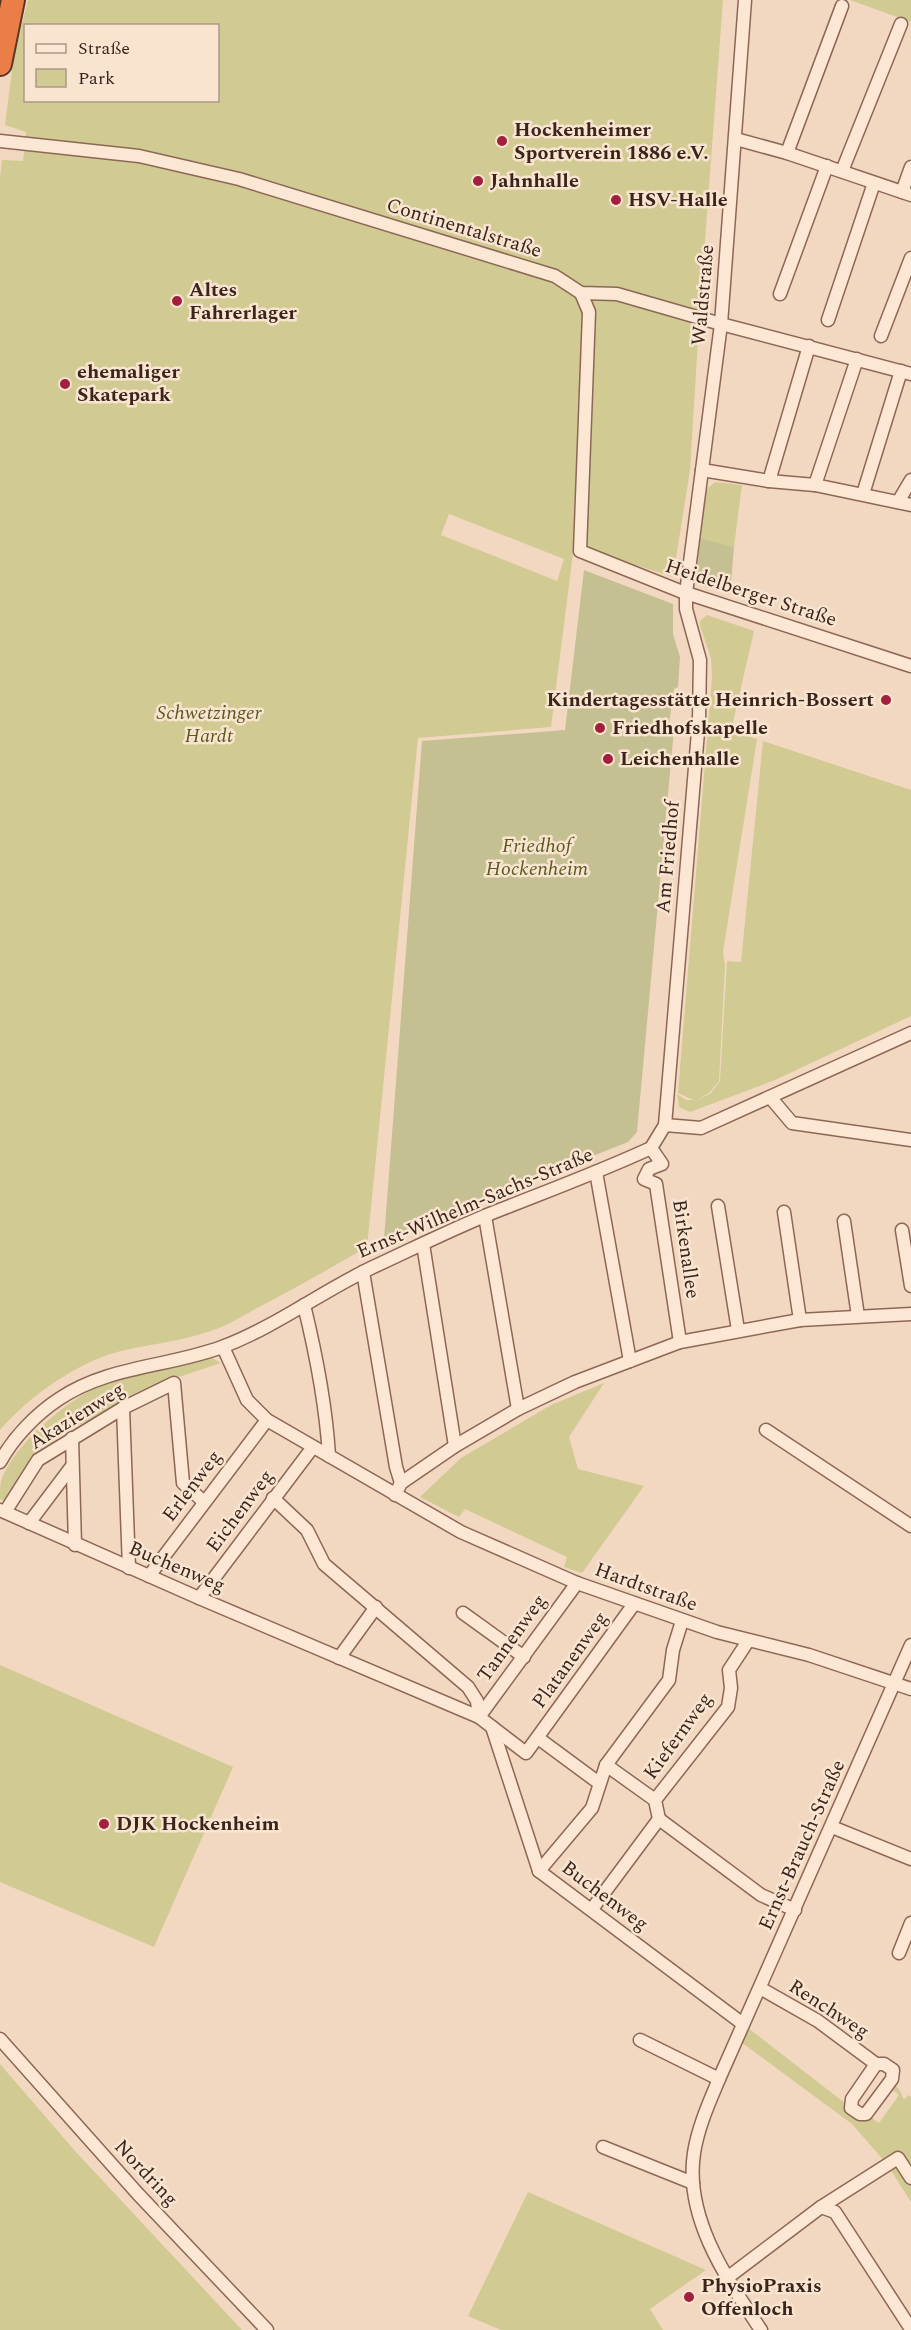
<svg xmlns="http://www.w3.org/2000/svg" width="911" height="2330" viewBox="0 0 911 2330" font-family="Spectral,serif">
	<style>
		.green { fill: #d1ca92; fill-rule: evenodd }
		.cemetery { fill: #c5c092 }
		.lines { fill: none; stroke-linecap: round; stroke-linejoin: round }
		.minor-casing { stroke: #8d6756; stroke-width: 15 }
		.motorway-casing { stroke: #5a362a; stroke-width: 26 }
		.minor { stroke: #fce7d4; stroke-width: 12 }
		.motorway { stroke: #eb7e47; stroke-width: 22 }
		.poi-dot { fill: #a21f3e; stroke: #f9e4d0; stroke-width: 2 }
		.labels { text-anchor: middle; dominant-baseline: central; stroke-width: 5; stroke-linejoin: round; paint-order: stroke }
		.poi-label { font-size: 20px; font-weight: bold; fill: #3b241c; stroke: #f9e4d0; text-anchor: start }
		.street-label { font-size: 20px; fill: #3b241c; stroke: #f9e4d0 }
		.park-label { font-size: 20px; font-style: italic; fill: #585a20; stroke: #f9e4d0 }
	</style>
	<rect width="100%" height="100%" fill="#f2d8c0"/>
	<!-- green -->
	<g class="green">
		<path d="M28,0H723L700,307L690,470L673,577L574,545L551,727L418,738L367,1247C332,1267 296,1288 259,1307C246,1314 233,1322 219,1328C189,1340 157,1343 125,1350C80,1360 30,1395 0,1430V178L2,160L23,161L26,132L5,125L14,55ZM26,26H218V100H26ZM449,514L564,559L557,581L441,535Z"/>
		<polygon points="850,0 911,0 911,22"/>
		<polygon points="715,482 742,485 734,547 700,538 706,490"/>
		<polygon points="707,615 754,631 731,731 757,739 723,952 725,966 719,1081 710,1092 696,1101 711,1093 720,1081 727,961 741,962 763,741 911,790 911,1016 775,1080 690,1112 679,1107 677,1094 686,1100 693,1100 678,1093 712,677 711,658 700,626 700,621"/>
		<path d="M210,1357L221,1363L158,1384L64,1433L34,1457L6,1502L0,1499C0,1493 0,1486 1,1481C14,1443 74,1393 112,1381C144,1371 178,1366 210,1357Z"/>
		<polygon points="604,1383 569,1437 578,1469 644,1486 582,1573 564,1567 567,1557 465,1509 459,1517 420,1497 461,1458 551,1405"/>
		<polygon points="0,1665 233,1767 154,1947 0,1882"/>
		<polygon points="743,2024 859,2114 866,2114 879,2123 899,2095 887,2085 890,2081 899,2089 904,2100 908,2095 911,2097 911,2202 887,2164 852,2124 737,2039"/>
		<polygon points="0,2064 75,2151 242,2330 0,2330"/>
		<polygon points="528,2192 706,2270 650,2309 663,2330 501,2330 468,2316"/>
	</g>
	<!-- cemetery -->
	<g class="cemetery">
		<polygon points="700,538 734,547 730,594 696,584"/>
		<polygon points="584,570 673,604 673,634 680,657 678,687 674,689 669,724 674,729 637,1132 628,1142 384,1239 422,741 565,730"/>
	</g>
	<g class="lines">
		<defs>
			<g id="minor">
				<polyline points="736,139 787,153 911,195"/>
				<polyline points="0,141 139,156 239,179 555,276 581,293 617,294 721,324 911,374"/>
				<polyline points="787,153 842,6"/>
				<polyline points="842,171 901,24"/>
				<polyline points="902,192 911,167"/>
				<polyline points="581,293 589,312 580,551 680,591 911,666"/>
				<polyline points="780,294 827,166"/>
				<polyline points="828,320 874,183"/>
				<polyline points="881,336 911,258"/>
				<polyline points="702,470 769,481 815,485 911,505"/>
				<polyline points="769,481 809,346"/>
				<polyline points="815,485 857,359"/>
				<polyline points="863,494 901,371"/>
				<polyline points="898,502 911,480"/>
				<polyline points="770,1097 792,1123 911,1140"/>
				<polyline points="665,1125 701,1128 911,1033"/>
				<polyline points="651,1148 662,1164 649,1169 644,1179 656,1184 680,1342"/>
				<polyline points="596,1172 630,1361"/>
				<polyline points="718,1206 738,1330"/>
				<polyline points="784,1212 800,1320"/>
				<polyline points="485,1216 518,1409"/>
				<polyline points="844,1221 858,1316"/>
				<polyline points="902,1230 911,1286"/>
				<polyline points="423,1244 455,1446"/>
				<polyline points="363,1272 396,1467 401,1483"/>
				<path d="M304,1305C316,1354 326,1405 329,1456"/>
				<polyline points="223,1347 247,1400 267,1420 461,1532 577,1583 717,1632 809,1655 911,1689"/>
				<polyline points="123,1408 129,1568"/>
				<polyline points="766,1430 911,1526"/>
				<polyline points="72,1438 75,1545"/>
				<path d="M0,1462C13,1438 36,1414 59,1399C108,1366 168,1367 222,1347C275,1327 321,1292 371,1268C410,1250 448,1231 487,1215C542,1193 597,1173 651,1148L665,1125L699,720L700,660L686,609V593L721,324L745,0"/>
				<polyline points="395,1495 401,1483 455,1446 518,1409 575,1382 680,1342 800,1320 911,1314"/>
				<polyline points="273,1498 307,1530 324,1564 468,1687 477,1701 479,1717"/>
				<polyline points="0,1510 199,1598 479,1717 526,1753 634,1604"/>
				<polyline points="5,1512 38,1460 123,1408 174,1383 183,1483 204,1502"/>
				<polyline points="29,1523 72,1466"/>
				<polyline points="149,1576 267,1420"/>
				<polyline points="199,1598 313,1447"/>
				<polyline points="463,1613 524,1657"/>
				<polyline points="339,1658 376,1607"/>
				<polyline points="479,1717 577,1583"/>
				<polyline points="492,1727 539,1871"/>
				<polyline points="538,1738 599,1783"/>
				<polyline points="606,1765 655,1800"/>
				<polyline points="659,1819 761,1895 795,1910"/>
				<polyline points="832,1827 911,1859"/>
				<polyline points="539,1871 592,1808 606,1765 669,1680 673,1650 682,1621"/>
				<polyline points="539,1871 743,2024"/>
				<polyline points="592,1909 659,1819 655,1800 728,1707 731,1688 729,1670 748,1641"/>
				<polyline points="899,1953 911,1923"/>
				<polyline points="760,1988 818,2021 876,2064 852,2099 851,2108 860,2114 866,2114 892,2079 893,2070 884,2064 876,2064"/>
				<polyline points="0,2039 138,2194 267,2330"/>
				<polyline points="640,2040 719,2079"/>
				<polyline points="603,2147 693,2183"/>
				<polyline points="821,2207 898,2158 911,2178"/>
				<polyline points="727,2278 821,2207 835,2212 911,2329"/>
				<path d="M761,2330C727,2279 684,2218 694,2153C698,2127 709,2103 719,2079L911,1645"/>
			</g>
			<polyline id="motorway" points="0,64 13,0"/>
		</defs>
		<!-- minor casing -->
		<use href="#minor" class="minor-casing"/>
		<!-- motorway casing -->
		<use href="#motorway" class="motorway-casing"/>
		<!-- minor -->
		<use href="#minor" class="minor"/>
		<!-- motorway -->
		<use href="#motorway" class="motorway"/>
	</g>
	<!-- markers -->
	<g class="poi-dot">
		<circle cx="502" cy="141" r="6"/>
		<circle cx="478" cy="181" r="6"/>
		<circle cx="616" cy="200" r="6"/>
		<circle cx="177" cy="301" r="6"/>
		<circle cx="65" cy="384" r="6"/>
		<circle cx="886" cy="700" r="6"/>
		<circle cx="600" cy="728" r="6"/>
		<circle cx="608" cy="759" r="6"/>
		<circle cx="104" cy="1824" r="6"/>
		<circle cx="689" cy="2297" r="6"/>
	</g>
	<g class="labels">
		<!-- poi labels -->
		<g class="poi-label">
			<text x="514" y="130">Hockenheimer<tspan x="514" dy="23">Sportverein 1886 e.V.</tspan></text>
			<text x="490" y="181">Jahnhalle</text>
			<text x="628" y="200">HSV-Halle</text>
			<text x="189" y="290">Altes<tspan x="189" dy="23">Fahrerlager</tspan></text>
			<text x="77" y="372">ehemaliger<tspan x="77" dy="23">Skatepark</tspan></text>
			<text x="874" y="700" text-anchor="end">Kindertagesstätte Heinrich-Bossert</text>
			<text x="612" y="728">Friedhofskapelle</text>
			<text x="620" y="759">Leichenhalle</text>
			<text x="116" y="1824">DJK Hockenheim</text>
			<text x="701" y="2286">PhysioPraxis<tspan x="701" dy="23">Offenloch</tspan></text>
		</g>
		<!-- street labels -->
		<g class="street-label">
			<text transform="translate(464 228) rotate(17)">Continentalstraße</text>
			<text transform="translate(703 295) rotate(-85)">Waldstraße</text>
			<text transform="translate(751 593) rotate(18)">Heidelberger Straße</text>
			<text transform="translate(668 857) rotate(-85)">Am Friedhof</text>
			<text transform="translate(475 1203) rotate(-23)">Ernst-Wilhelm-Sachs-Straße</text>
			<text transform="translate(686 1249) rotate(82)">Birkenallee</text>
			<text transform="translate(77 1416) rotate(-32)">Akazienweg</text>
			<text transform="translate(192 1486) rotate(-53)">Erlenweg</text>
			<text transform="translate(240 1511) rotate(-53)">Eichenweg</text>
			<text transform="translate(177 1567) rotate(23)">Buchenweg</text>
			<text transform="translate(646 1587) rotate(20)">Hardtstraße</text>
			<text transform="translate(512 1638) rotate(-54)">Tannenweg</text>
			<text transform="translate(570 1660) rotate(-54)">Platanenweg</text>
			<text transform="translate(678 1736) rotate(-54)">Kiefernweg</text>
			<text transform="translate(802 1845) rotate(-66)">Ernst-Brauch-Straße</text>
			<text transform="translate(605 1896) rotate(37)">Buchenweg</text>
			<text transform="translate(829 2009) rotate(33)">Renchweg</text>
			<text transform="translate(146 2173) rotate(47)">Nordring</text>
		</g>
		<!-- park labels -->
		<g class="park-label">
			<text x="209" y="713">Schwetzinger<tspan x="209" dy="23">Hardt</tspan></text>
			<text x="537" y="846">Friedhof<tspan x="537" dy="23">Hockenheim</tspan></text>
		</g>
	</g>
	<!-- legend -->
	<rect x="24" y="24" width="195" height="78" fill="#f9e4d0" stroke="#ad9788" stroke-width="1.5"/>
	<rect x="36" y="44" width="30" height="9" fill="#fce7d4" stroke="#ad9788" stroke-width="1.5"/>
	<text x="78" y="54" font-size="18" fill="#3b241c">Straße</text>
	<rect x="36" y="69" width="30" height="18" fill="#d1ca92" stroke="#ad9788" stroke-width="1.5"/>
	<text x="78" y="84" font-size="18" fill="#3b241c">Park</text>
</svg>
